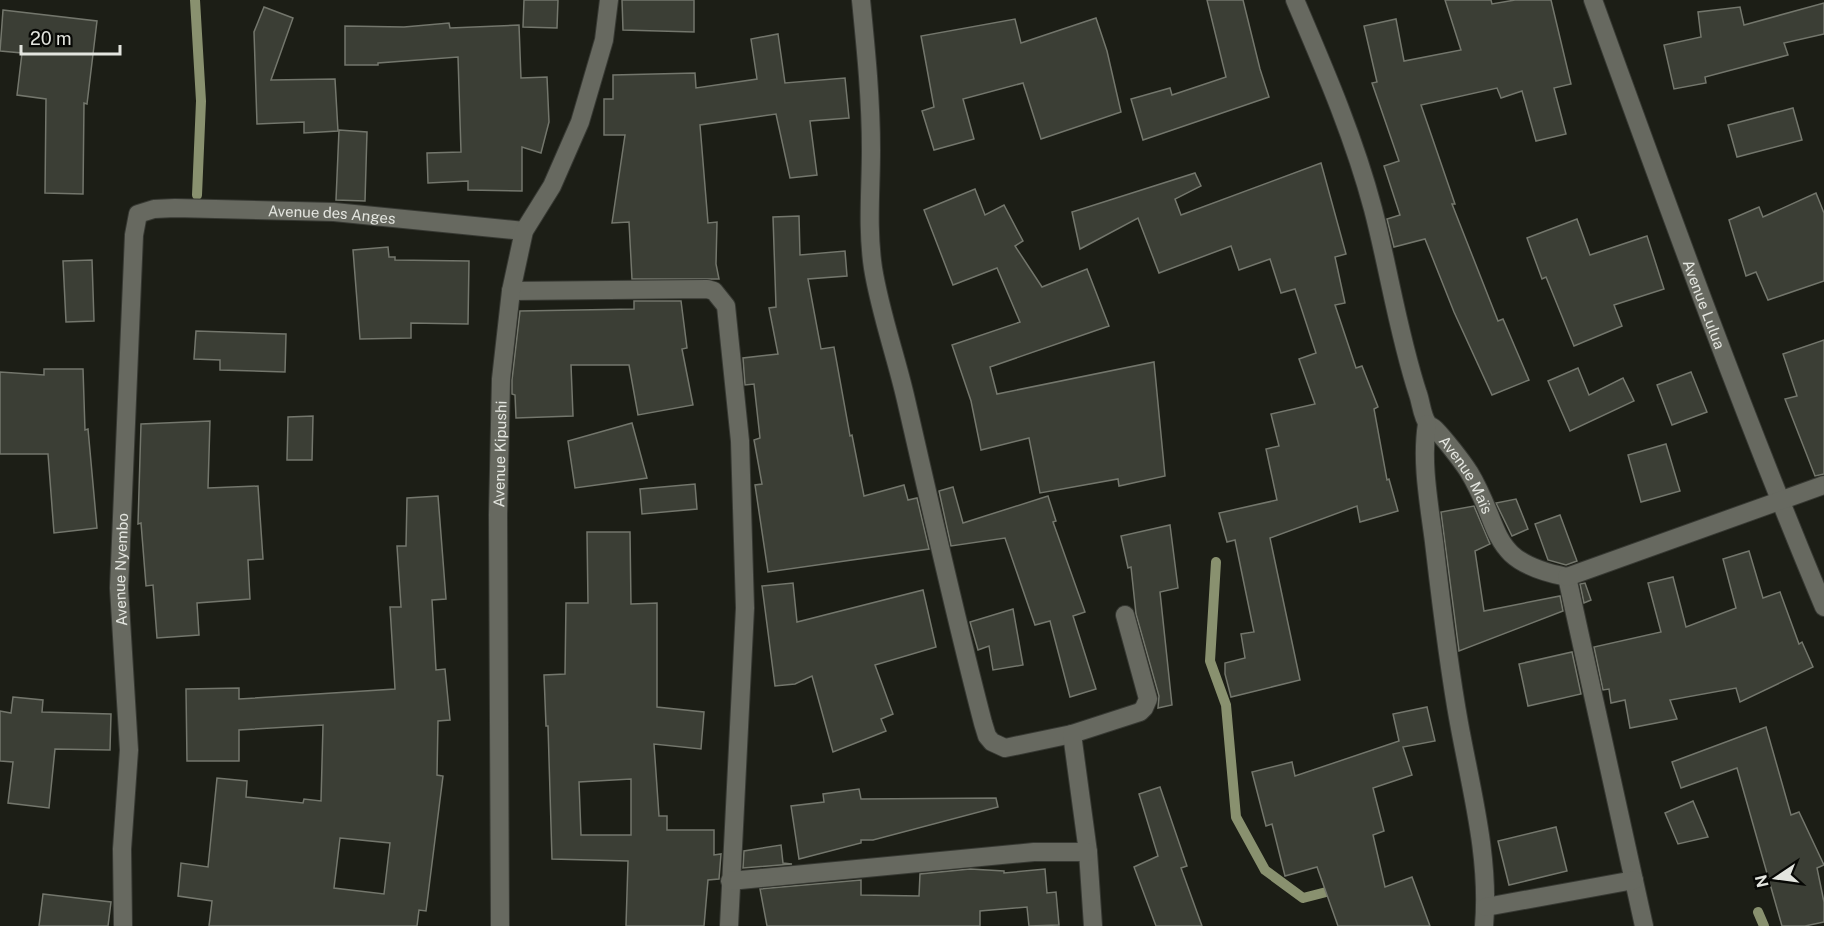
<svg xmlns="http://www.w3.org/2000/svg" width="1824" height="926" viewBox="0 0 1824 926" font-family="'Public Sans',sans-serif">
	<style>
		.lines { fill: none; stroke-linecap: round; stroke-linejoin: round }
		.stream { stroke: #89916f; stroke-width: 10 }
		.building { fill: #3b3e35; stroke: #73766c; stroke-width: 1.5; fill-rule: evenodd }
		.street-casing { stroke: #373933; stroke-width: 20 }
		.street { stroke: #676960; stroke-width: 18 }
		.labels { text-anchor: middle; dominant-baseline: central; stroke-width: 5; stroke-linejoin: round; paint-order: stroke }
		.street-label { font-size: 15px; fill: #e3e5df; stroke: #070805 }
	</style>
	<rect width="100%" height="100%" fill="#1c1e16"/>
	<g class="lines">
		<!-- stream -->
		<g class="stream">
			<polyline points="195,0 201,101 197,195"/>
			<polyline points="1216,562 1210,661 1226,705 1236,817 1265,870 1303,898 1338,889"/>
			<polyline points="1758,912 1764,926"/>
		</g>
	</g>
	<!-- building -->
	<g class="building">
		<polygon points="524,0 558,0 557,28 523,27"/>
		<polygon points="622,0 694,0 694,32 623,30"/>
		<polygon points="1207,0 1243,0 1260,69 1269,97 1143,140 1131,99 1170,88 1172,95 1226,77"/>
		<polygon points="1445,0 1491,0 1492,4 1515,0 1551,0 1571,84 1554,88 1566,134 1536,141 1522,91 1501,98 1497,88 1421,105 1455,204 1452,204 1498,321 1503,319 1529,380 1492,395 1454,312 1425,239 1394,247 1387,219 1400,215 1384,166 1399,161 1372,83 1377,82 1364,26 1396,19 1404,61 1461,50"/>
		<polygon points="1824,3 1824,34 1784,43 1788,55 1705,77 1706,83 1674,89 1664,45 1701,37 1698,12 1740,7 1744,25"/>
		<polygon points="264,7 293,18 271,80 335,79 338,131 304,133 304,122 257,124 254,32"/>
		<polygon points="3,10 97,21 87,104 84,103 83,194 45,193 46,99 17,95 22,53 0,51"/>
		<polygon points="1096,18 1107,51 1121,112 1041,139 1023,83 963,99 974,139 934,150 922,111 934,107 921,36 1015,19 1021,43"/>
		<polygon points="449,23 450,28 519,25 521,78 547,77 549,122 541,153 522,147 522,191 468,190 468,181 428,183 427,153 461,152 458,57 378,63 378,65 345,65 345,26 404,27"/>
		<polygon points="778,34 785,83 845,78 849,118 810,121 817,175 790,178 776,114 700,125 708,223 717,222 716,264 719,279 632,279 629,222 612,223 625,135 604,135 604,99 613,99 613,75 695,73 696,88 757,79 751,39"/>
		<polygon points="1793,108 1802,140 1737,157 1728,125"/>
		<polygon points="339,130 367,132 365,201 336,200"/>
		<polygon points="1321,163 1346,254 1335,257 1345,303 1335,305 1356,368 1362,366 1378,407 1374,409 1387,480 1389,479 1398,511 1360,522 1357,506 1270,538 1300,680 1231,697 1225,674 1225,663 1245,658 1241,634 1254,632 1235,540 1227,542 1219,513 1277,500 1266,449 1279,446 1271,414 1315,404 1299,359 1316,353 1295,289 1281,293 1270,259 1239,270 1231,246 1159,273 1138,218 1080,249 1072,212 1195,173 1201,186 1175,199 1181,215"/>
		<polygon points="975,189 985,215 1004,205 1023,241 1015,246 1042,287 1087,269 1109,326 990,367 997,394 1154,362 1165,476 1119,486 1118,479 1040,493 1029,438 981,450 971,401 952,345 1020,322 997,268 953,285 924,210"/>
		<polygon points="1816,193 1824,213 1824,281 1768,300 1756,272 1746,276 1729,220 1759,207 1763,217"/>
		<polygon points="799,216 800,255 845,251 847,276 808,279 821,349 834,347 850,436 852,435 864,496 904,485 908,500 917,498 929,549 768,572 755,485 762,484 754,440 760,438 754,384 745,385 743,358 778,354 769,308 776,307 773,217"/>
		<polygon points="1577,219 1590,255 1647,236 1664,289 1614,305 1622,326 1574,346 1546,277 1542,279 1527,238"/>
		<polygon points="388,247 389,257 395,257 395,260 469,261 468,324 411,323 411,338 360,339 353,250"/>
		<polygon points="92,260 94,321 66,322 63,261"/>
		<polygon points="634,301 681,301 687,348 682,349 693,405 638,415 629,365 571,365 573,416 516,418 515,395 512,394 512,380 520,311 634,309"/>
		<polygon points="196,331 286,334 285,372 220,370 220,360 194,359"/>
		<polygon points="1824,340 1824,474 1815,476 1785,399 1797,396 1783,354"/>
		<polygon points="1578,368 1589,395 1623,378 1634,401 1570,431 1548,381"/>
		<polygon points="44,369 83,369 85,430 88,429 97,528 54,533 48,454 0,454 0,372 44,375"/>
		<polygon points="1691,372 1707,412 1672,425 1657,385"/>
		<polygon points="313,416 312,460 287,460 288,417"/>
		<polygon points="210,421 208,488 258,486 263,559 248,560 250,599 197,603 199,635 157,638 153,585 146,586 141,523 138,524 141,424"/>
		<polygon points="632,423 647,478 575,488 568,441"/>
		<polygon points="1666,444 1680,491 1641,502 1628,455"/>
		<polygon points="695,484 697,509 642,514 640,489"/>
		<polygon points="953,487 963,523 1048,496 1056,521 1053,522 1085,612 1073,616 1096,689 1070,697 1050,621 1035,625 1005,538 951,546 939,491"/>
		<path d="M438,496L446,599L432,600L436,670L445,669L450,720L438,721L437,775L443,776L426,911L419,910L417,926H209L212,901L178,896L181,863L208,867L217,778L247,781L246,797L303,803L304,799L321,801L323,725L239,730V761H187L186,689L239,688V699L395,689L390,607H401L397,546H406L407,498ZM340,838L390,843L384,894L334,888Z"/>
		<polygon points="1516,499 1528,529 1512,536 1496,503"/>
		<polygon points="1474,506 1490,544 1475,551 1484,611 1560,596 1563,611 1459,651 1441,512"/>
		<polygon points="1560,515 1577,561 1566,565 1548,560 1535,524"/>
		<polygon points="1170,525 1178,588 1160,592 1172,705 1158,708 1159,696 1136,614 1131,567 1128,568 1121,536"/>
		<path d="M587,532H630L631,604L657,603V707L704,712L701,749L654,744L659,816H667V830H714V855L721,854L719,879L708,880L704,926H626L628,861L552,859L548,726H546L544,675L565,674L566,603H588ZM631,779V835H581L579,782Z"/>
		<polygon points="1749,551 1763,598 1780,592 1799,644 1802,642 1813,667 1740,702 1736,688 1670,700 1677,719 1630,728 1625,700 1611,703 1609,689 1603,690 1594,647 1661,632 1648,583 1673,577 1686,627 1736,608 1723,559"/>
		<polygon points="793,583 797,622 923,590 936,647 875,665 893,714 881,719 886,731 833,752 812,676 795,684 775,686 762,586"/>
		<polygon points="1585,583 1591,600 1584,603 1580,584"/>
		<polygon points="1013,609 1023,665 993,670 989,646 978,650 970,622"/>
		<polygon points="1572,652 1581,694 1528,706 1519,664"/>
		<polygon points="13,697 43,700 42,712 111,714 110,750 55,749 49,808 8,803 13,762 0,761 0,711 11,713"/>
		<polygon points="1427,707 1435,741 1403,747 1412,775 1373,788 1384,831 1373,835 1385,887 1412,877 1430,926 1338,926 1317,867 1285,876 1272,824 1266,826 1252,772 1292,762 1295,776 1399,741 1393,714"/>
		<polygon points="1766,727 1791,815 1799,812 1824,865 1817,868 1824,902 1824,922 1805,926 1782,926 1737,768 1681,788 1672,762"/>
		<polygon points="1160,787 1187,866 1181,868 1202,926 1156,926 1134,867 1158,856 1139,794"/>
		<polygon points="859,789 861,799 996,798 998,807 873,840 861,840 861,843 799,859 791,806 824,802 823,794"/>
		<polygon points="1693,801 1708,837 1678,844 1665,813"/>
		<polygon points="1556,827 1567,871 1509,885 1498,841"/>
		<polygon points="781,845 783,863 792,864 743,868 744,851"/>
		<polygon points="970,869 1004,871 1004,873 1045,869 1047,893 1056,892 1059,925 1029,926 1027,907 980,911 980,926 767,926 760,889 861,880 861,895 919,896 920,874"/>
		<polygon points="43,894 111,902 108,926 39,926"/>
	</g>
	<g class="lines">
		<defs>
			<g id="street">
				<path d="M861,0C866,50 871,99 871,150C871,189 867,228 873,268C880,312 896,356 906,400C931,508 955,616 983,723L987,736L992,742L1005,748L1072,734L1140,712L1144,708L1148,699L1125,615"/>
				<path id="s1" d="M1295,0C1324,68 1354,137 1373,209C1389,270 1398,333 1418,394C1421,402 1422,417 1428,424C1430,426 1433,427 1435,429C1444,438 1462,461 1469,472C1504,530 1486,561 1567,577"/>
				<path id="s2" d="M1593,0C1667,204 1740,407 1824,607"/>
				<polyline points="511,291 707,289 714,291 726,306 740,441 745,608 729,926"/>
				<path d="M1427,424C1421,462 1429,503 1434,542C1441,602 1448,663 1459,723C1471,789 1490,858 1484,926"/>
				<polyline points="1567,577 1644,926"/>
				<polyline points="1567,577 1824,485"/>
				<polyline points="1072,734 1088,852 1093,926"/>
				<polyline points="730,881 1034,852 1088,852"/>
				<polyline points="1486,907 1634,880"/>
				<path id="s3" d="M123,926L122,849L129,750L119,588L134,235L138,214L154,209L175,208L334,212L524,231"/>
				<path id="s4" d="M500,926L498,515L501,379L511,291L524,231L552,186L580,122L604,40L609,0"/>
			</g>
		</defs>
		<!-- street casing -->
		<use href="#street" class="street-casing"/>
		<!-- street -->
		<use href="#street" class="street"/>
	</g>
	<g class="labels">
		<!-- street labels -->
		<g class="street-label">
			<text stroke="none"><textPath href="#s3" startOffset="908">Avenue des Anges</textPath></text>
			<text stroke="none"><textPath href="#s2" startOffset="324">Avenue Lulua</textPath></text>
			<text stroke="none"><textPath href="#s4" startOffset="472">Avenue Kipushi</textPath></text>
			<text stroke="none"><textPath href="#s1" startOffset="510">Avenue Maïs</textPath></text>
			<text stroke="none"><textPath href="#s3" startOffset="357">Avenue Nyembo</textPath></text>
		</g>
	</g>
	<!-- north arrow -->
	<g transform="translate(1776 878) rotate(257)" stroke="#070805" stroke-width="4.5" paint-order="stroke">
	<path d="M0-4.5L10 22L0 15L-10 22Z" fill="#e3e5df"/>
	<text y="-9" font-size="16" font-weight="bold" text-anchor="middle" fill="#e3e5df">N</text>
	</g>
	<!-- scale -->
	<path d="M21 45v9h99v-9" fill="none" stroke="#e3e5df" stroke-width="3"/>
	<text x="30" y="45" font-size="18" fill="#e3e5df" stroke="#070805" stroke-width="4.5" paint-order="stroke">20 m</text>
</svg>
